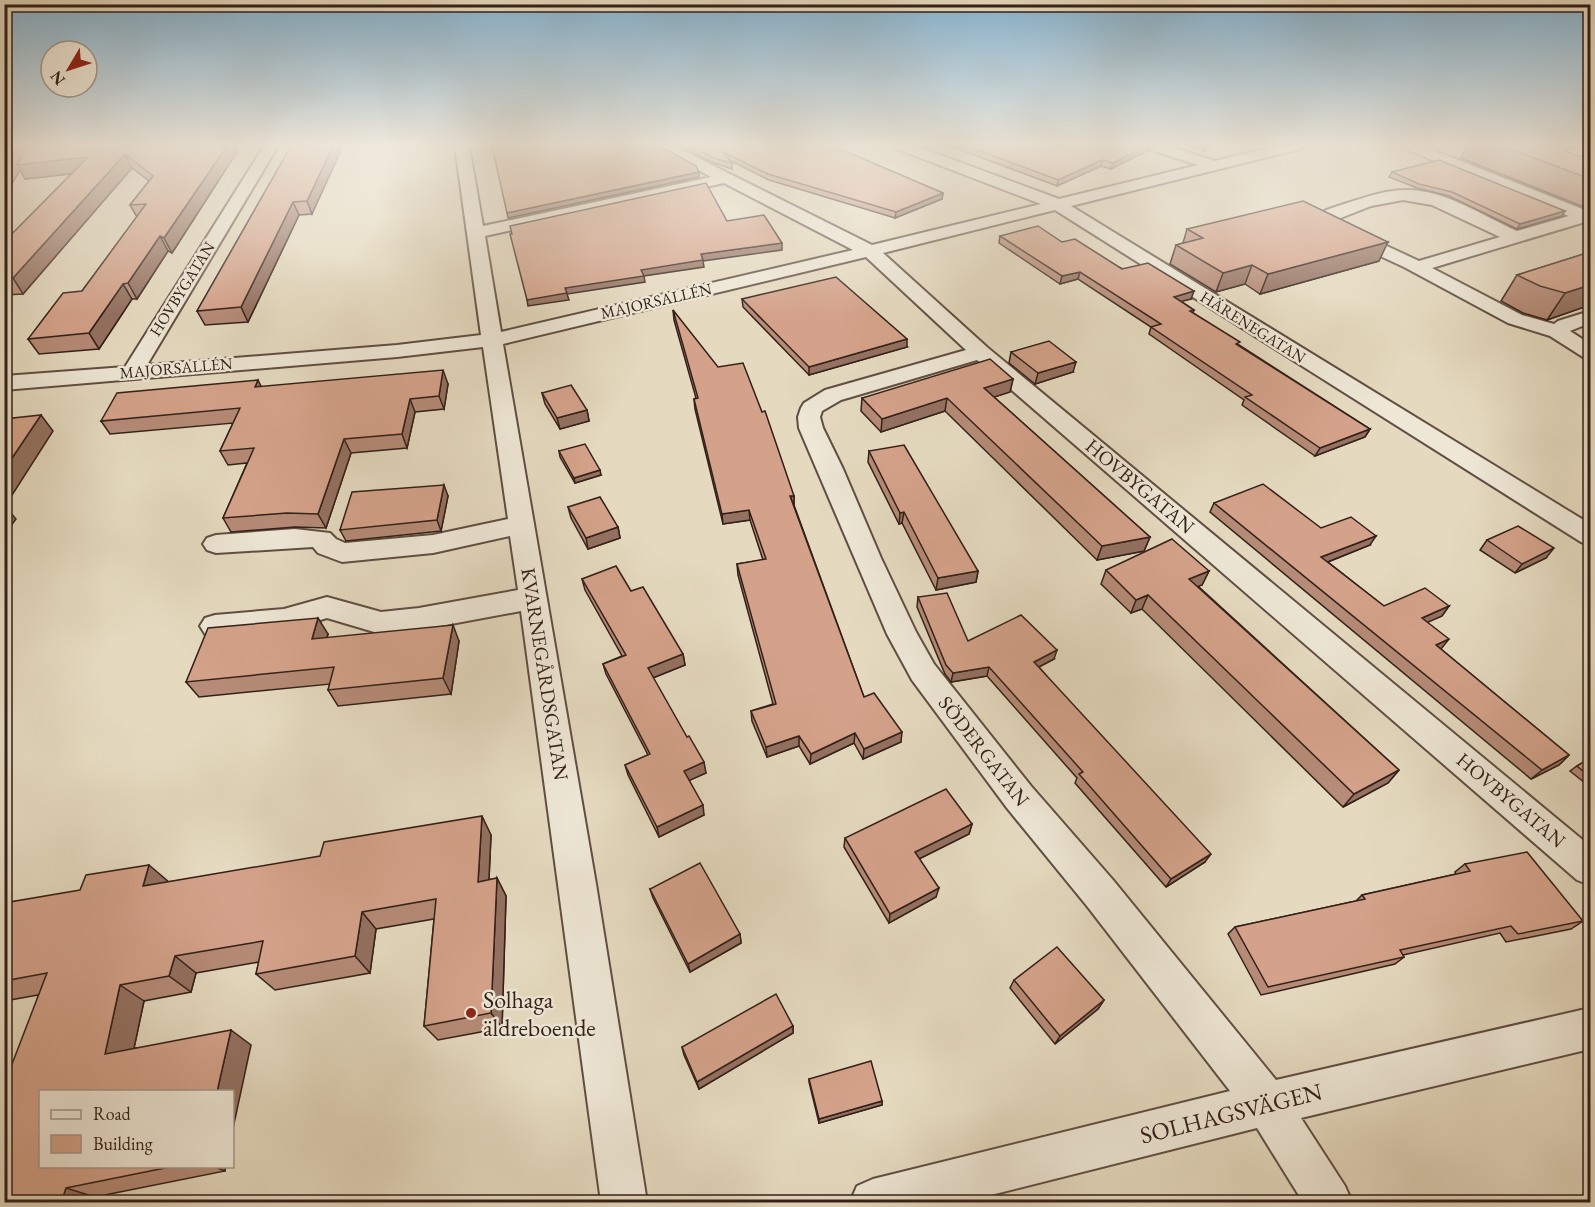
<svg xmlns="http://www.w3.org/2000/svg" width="1595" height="1207" viewBox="0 0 1595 1207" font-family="'EB Garamond',serif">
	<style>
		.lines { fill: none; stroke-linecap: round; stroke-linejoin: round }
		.street-casing { stroke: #604e43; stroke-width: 4 }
		.street { fill: #eee7d6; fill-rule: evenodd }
		.wall { fill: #b68b77; stroke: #332019; stroke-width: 1.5 }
		.shaded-wall { fill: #947161; stroke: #332019; stroke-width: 1.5 }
		.building { fill: #d4a28a; stroke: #332019; stroke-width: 1.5 }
		.poi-dot { fill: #8f2418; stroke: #eee7d6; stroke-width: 2 }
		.labels { text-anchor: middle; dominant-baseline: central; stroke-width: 5; stroke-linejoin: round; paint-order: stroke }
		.far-street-label { font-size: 16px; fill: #332019; stroke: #eee7d6 }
		.street-label { font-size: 20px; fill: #332019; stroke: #eee7d6 }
		.near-poi-label { font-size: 24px; fill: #332019; stroke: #eee7d6; text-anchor: start }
		.near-street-label { font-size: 24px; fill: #332019; stroke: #eee7d6 }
	</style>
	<rect width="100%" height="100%" fill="#e5dac0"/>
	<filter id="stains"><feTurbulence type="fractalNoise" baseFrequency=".00333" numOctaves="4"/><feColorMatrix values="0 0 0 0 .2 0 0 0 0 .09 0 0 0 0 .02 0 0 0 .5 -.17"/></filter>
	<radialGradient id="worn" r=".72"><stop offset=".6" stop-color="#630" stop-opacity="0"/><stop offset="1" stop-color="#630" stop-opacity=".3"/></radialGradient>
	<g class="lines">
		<defs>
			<g id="street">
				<path d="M264,146H278L147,365L397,345L481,335L455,146H469L483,226L711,177L655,146H674L872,245L1041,204L897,149L895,146H916L1059,199L1198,165L1148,149L1146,146H1168L1215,161L1277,146H1302L1300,149L1071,206L1590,524V545L1581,542L1055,210L883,253L988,348L1590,846V885L1577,880L977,360L841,400L822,411L820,417L823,428L843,469L881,558L916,632L934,664L1031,786L1113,880L1276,1080L1590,1008V1049L1301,1118L1345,1186L1352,1202H1303L1257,1128L963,1202H850L857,1186L873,1179L1230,1091L1087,906L1007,808L912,680L887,634L799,428L798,417L801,408L804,403L825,390L966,350L866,257L503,344L596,884L647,1202H601L521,611L419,630L381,634L327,618L284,631L215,637L205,634L200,626L205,618L215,615L284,609L327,597L381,612L419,608L518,590L510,536L433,553L342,562L318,553L313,547L216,553L207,550L203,544L207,538L216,535L295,529L330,533L336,539L345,543L433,535L508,519L483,347L397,357L4,390V376L125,367ZM724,183L853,250L501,332L485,236Z"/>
				<path d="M1403,146H1423L1590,212V223L1585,222L1432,268L1522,315L1554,324L1558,321L1590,311V323L1570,331L1590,344V359L1583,357L1550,336L1508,323L1404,267L1313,225L1310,221C1318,211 1336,207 1347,203C1366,197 1386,190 1405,190C1444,189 1483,216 1517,231L1569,216L1405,149ZM1403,200L1432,205L1500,237L1419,261L1333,221L1371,206Z"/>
			</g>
		</defs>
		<!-- street casing -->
		<use href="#street" class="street-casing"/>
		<!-- street -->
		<use href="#street" class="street"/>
	</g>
	<!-- wall -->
	<g class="wall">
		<polygon points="4,146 25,152 28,146 235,146 237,152 172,253 168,251 137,299 132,299 99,349 39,354 28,339 82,291 137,217 130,205 149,181 132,168 23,294 4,295 4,242 71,174 25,179 20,170 9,188 4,189"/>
		<polygon points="291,146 312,214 299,215 248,322 205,325 197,311"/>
		<polygon points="679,146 833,146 943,193 942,199 895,218 769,180 729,160 732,163 732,169 714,163"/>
		<polygon points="950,146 1149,146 1147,151 1111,169 1101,166 1057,186"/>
		<polygon points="1189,146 1213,146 1204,151"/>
		<polygon points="1467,146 1582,146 1563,151 1590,160 1590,209 1589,209 1461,158"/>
		<polygon points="1392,172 1562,216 1517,229 1449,196 1417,188 1389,177"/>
		<polygon points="1187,229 1379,261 1260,294 1245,284 1216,292 1170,264 1176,245 1183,243"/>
		<polygon points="1000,236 1062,242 1191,299 1181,301 1194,310 1193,313 1239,345 1370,429 1365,437 1315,456 1242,405 1244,400 1149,334 1151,327 1078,279 1060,284 999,243"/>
		<polygon points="1590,252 1590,305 1547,320 1523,313 1501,301 1517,275"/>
		<polygon points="742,299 907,347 809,375 743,307"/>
		<polygon points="673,310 794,496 794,505 864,697 901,742 863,759 854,743 810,764 799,746 767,757 752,721 751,711 773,704 738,575 737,564 763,560 750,520 723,524 695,409 694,399 696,398 674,320"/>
		<polygon points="1011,352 1073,372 1035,384 1009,363"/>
		<polygon points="1013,379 1010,392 994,397 1150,537 1144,551 1097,560 945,411 881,432 861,411 862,398"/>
		<polygon points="448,384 444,409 415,412 407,448 351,453 326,528 295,527 231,532 223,518 247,463 228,465 220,451 233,423 110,434 101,421 261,387"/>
		<polygon points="542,393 587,410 589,421 560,429 545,404"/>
		<polygon points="559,451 601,475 575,483 560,457"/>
		<polygon points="869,451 978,571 976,582 936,590 902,523 899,524 868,462"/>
		<polygon points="448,496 441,531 346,541 340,530"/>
		<polygon points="1214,503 1321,528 1370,545 1328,562 1384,606 1449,606 1442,616 1427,622 1441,649 1569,755 1559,765 1531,779 1210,512"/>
		<polygon points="568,507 618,527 620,538 588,549 571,518"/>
		<polygon points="1487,540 1546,558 1515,573 1480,550"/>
		<polygon points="1106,570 1209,571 1202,585 1198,586 1399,770 1388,783 1343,807 1142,609 1131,613 1101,584"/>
		<polygon points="582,579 631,591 683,654 685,665 653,678 706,773 689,780 704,815 659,837 628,775 625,765 648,755 606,674 603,664 622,656 585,590"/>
		<polygon points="918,597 968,641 1054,659 1039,667 1205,862 1166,887 1075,783 1077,778 987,676 951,682 945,674 917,607"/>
		<polygon points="328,634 327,638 459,641 451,694 338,706 328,690 330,684 199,697 186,682"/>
		<polygon points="1590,758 1590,787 1570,771 1577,766"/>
		<polygon points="972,824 969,834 919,859 936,897 889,923 844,847 845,838"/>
		<polygon points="491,835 489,880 497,878 506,896 502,1028 438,1040 424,1026 434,919 376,929 370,973 275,990 256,974 259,962 196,973 191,992 144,1001 134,1048 251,1045 40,1167 225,1167 225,1171 95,1197 93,1203 4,1203 38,995 4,1001 4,903 168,882"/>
		<polygon points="1465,864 1583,921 1571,929 1506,942 1500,933 1403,955 1404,957 1395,964 1261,995 1228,934 1235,927 1356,901 1362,895 1456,874 1455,872"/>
		<polygon points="650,889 740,934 741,943 690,972 653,898"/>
		<polygon points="1014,980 1104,1000 1098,1009 1055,1044 1010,988"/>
		<polygon points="793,1026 793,1033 699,1089 684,1055 682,1047"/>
		<polygon points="809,1079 882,1101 882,1105 819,1123 809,1082"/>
	</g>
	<!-- shaded-wall -->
	<g class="shaded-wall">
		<polygon points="18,146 21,146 27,157 88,157 95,171 25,179 20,170 9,188 4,189 4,169"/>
		<polygon points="227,146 235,146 237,152 172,253 164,238"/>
		<polygon points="333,146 343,146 312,214 307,201"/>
		<polygon points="1147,146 1149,146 1147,151 1111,169 1113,163"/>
		<polygon points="1205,146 1213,146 1204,151"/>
		<polygon points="1527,146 1582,146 1534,158"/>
		<polygon points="125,154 132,168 23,294 13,278"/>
		<polygon points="1102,160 1101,166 1057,186 1058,180"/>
		<polygon points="699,172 699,177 508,218 507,213"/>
		<polygon points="943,193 942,199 895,218 896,212"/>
		<polygon points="293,202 299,215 248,322 241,307"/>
		<polygon points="1565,211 1562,216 1517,229 1520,224"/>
		<polygon points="160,236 168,251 137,299 128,283"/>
		<polygon points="1388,242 1379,261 1260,294 1268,274"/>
		<polygon points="782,243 782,250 703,261 704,267 644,276 645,282 567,294 569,300 528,306 527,300 565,288 701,254"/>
		<polygon points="1252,265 1245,284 1216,292 1223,273"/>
		<polygon points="1080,272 1078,279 1060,284 1062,276"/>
		<polygon points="123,284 132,299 99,349 89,333"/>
		<polygon points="1590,285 1590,305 1547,320 1565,293"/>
		<polygon points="1194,291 1191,299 1171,304 1174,297"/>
		<polygon points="907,339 907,347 809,375 809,367"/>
		<polygon points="1076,362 1073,372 1035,384 1038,373"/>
		<polygon points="443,370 448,384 444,409 439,396"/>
		<polygon points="1013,379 1010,392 982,401 984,388"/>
		<polygon points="258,380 265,394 255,387"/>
		<polygon points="947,398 945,411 881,432 882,419"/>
		<polygon points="410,399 415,412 407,448 402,434"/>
		<polygon points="587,410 589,421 560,429 557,418"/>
		<polygon points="41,415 53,431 5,506 16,519 4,535 4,470"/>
		<polygon points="1370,429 1365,437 1315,456 1320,448"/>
		<polygon points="344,439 351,453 326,528 318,514"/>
		<polygon points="600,470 601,475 575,483 574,478"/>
		<polygon points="444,485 448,496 441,531 437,520"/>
		<polygon points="790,496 794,496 794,506"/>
		<polygon points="749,510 750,520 723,524 722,514"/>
		<polygon points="904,512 902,523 899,524 900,513"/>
		<polygon points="618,527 620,538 588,549 586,538"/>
		<polygon points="1376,536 1370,545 1315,567 1321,557"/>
		<polygon points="1150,537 1144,551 1097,560 1102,546"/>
		<polygon points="1554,548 1546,558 1515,573 1522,564"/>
		<polygon points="978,571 976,582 936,590 938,578"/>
		<polygon points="1209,571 1202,585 1183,592 1189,579"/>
		<polygon points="1148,595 1142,609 1131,613 1136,600"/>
		<polygon points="1449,606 1442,616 1415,628 1422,618"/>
		<polygon points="318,618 328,634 321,655 312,639"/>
		<polygon points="453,625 459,641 451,694 443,678"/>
		<polygon points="1449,639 1441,649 1436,645"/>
		<polygon points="1057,650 1054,659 1031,671 1034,662"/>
		<polygon points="683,654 685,665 650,679 648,668"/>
		<polygon points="989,667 987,676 951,682 953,673"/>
		<polygon points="902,732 901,742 863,759 864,749"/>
		<polygon points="855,733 854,743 810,764 811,754"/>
		<polygon points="799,736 799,746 767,757 766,747"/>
		<polygon points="1569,755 1559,765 1531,779 1542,770"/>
		<polygon points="704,762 706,773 686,782 684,771"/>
		<polygon points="1399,770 1388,783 1343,807 1354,794"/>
		<polygon points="703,805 704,815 659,837 657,827"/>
		<polygon points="482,816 491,835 488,899 478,882"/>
		<polygon points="972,824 969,834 913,862 915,852"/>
		<polygon points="1211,854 1205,862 1166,887 1171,879"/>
		<polygon points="149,865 170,883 143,886"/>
		<polygon points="497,878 506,896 502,1028 491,1013"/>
		<polygon points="939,888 936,897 889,923 890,914"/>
		<polygon points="362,912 376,929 370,973 355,956"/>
		<polygon points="740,934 741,943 690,972 688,964"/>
		<polygon points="175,956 196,973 191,992 169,976"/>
		<polygon points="120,985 144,1001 130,1067 105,1054"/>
		<polygon points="1104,1000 1098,1009 1055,1044 1060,1036"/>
		<polygon points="793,1026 793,1033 699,1089 697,1082"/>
		<polygon points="231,1030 251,1045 232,1133 232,1092 217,1092"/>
		<polygon points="882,1101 882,1105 819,1123 819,1119"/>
		<polygon points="215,1167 225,1167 225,1171"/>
		<polygon points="66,1188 95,1197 93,1203 61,1203"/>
	</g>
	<!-- building -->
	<g class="building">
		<polygon points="4,146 18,146 4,169"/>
		<polygon points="28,146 227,146 164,238 160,236 128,283 123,284 89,333 28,339 63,293 82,291 146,204 130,205 153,176 125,154 13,278 4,279 4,242 88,157 17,165"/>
		<polygon points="291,146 333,146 307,201 293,202 241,307 197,311"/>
		<polygon points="492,146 660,146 696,166 699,172 507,213"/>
		<polygon points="690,146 833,146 943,193 896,212 768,174 723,152 732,163 713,158"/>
		<polygon points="967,146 1147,146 1113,163 1102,160 1058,180"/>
		<polygon points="1502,146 1551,146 1590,160 1590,179"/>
		<polygon points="1439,160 1565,211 1520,224 1452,192 1419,184 1392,172"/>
		<polygon points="706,183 727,221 764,215 782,243 701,254 703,260 641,270 644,276 565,288 567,293 527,300 510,234 512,234 510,226"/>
		<polygon points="1303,201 1388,242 1268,274 1252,265 1223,273 1176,245 1203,238 1187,229"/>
		<polygon points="1038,226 1062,242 1075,239 1122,269 1148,263 1194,291 1174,297 1194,310 1190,311 1240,342 1236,344 1370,429 1320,448 1245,397 1252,395 1151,327 1161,324 1080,272 1062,276 1000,236"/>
		<polygon points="1590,252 1590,285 1565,293 1540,286 1517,275"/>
		<polygon points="836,277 907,339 809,367 742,299"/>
		<polygon points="673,310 718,367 743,363 762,412 765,411 794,496 790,496 864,697 874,693 902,732 864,749 855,733 811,754 799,736 766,747 751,711 776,704 737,564 766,559 749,510 722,514 694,399 698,398"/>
		<polygon points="1049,341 1076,362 1038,373 1011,352"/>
		<polygon points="990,359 1013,379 984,388 1150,537 1102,546 947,398 882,419 862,398"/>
		<polygon points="443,370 439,396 410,399 402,434 344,439 318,514 287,513 223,518 254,448 220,451 240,408 101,421 117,393 258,380 255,387"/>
		<polygon points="571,385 587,410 557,418 542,393"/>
		<polygon points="41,415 4,470 4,419"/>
		<polygon points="585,444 600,470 574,478 559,451"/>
		<polygon points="904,445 978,571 938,578 904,512 900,513 869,451"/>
		<polygon points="1263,484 1321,528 1351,517 1376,536 1321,557 1384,606 1425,588 1449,606 1422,618 1449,639 1436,645 1569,755 1542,770 1214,503"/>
		<polygon points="444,485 437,520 340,530 352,492"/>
		<polygon points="600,497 618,527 586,538 568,507"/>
		<polygon points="1518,526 1554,548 1522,564 1487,540"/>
		<polygon points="1172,539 1209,571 1189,579 1399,770 1354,794 1148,595 1136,600 1106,570"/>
		<polygon points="616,566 631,591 643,587 683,654 648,668 687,737 689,736 704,762 684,771 703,805 657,827 625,765 650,754 603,664 626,655 582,579"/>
		<polygon points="947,593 968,641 1021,615 1057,650 1034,662 1211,854 1171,879 1079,774 1083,772 989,667 953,673 946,665 918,597"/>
		<polygon points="318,618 312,639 453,625 443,678 328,690 334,667 186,682 208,628"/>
		<polygon points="1590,758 1590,777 1577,766"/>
		<polygon points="946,789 972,824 915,852 939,888 890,914 845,838"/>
		<polygon points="482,816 478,882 497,878 491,1013 424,1026 436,899 362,912 355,956 256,974 263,941 175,956 169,976 120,985 105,1054 231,1030 217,1092 40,1092 40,1167 170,1167 66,1188 61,1203 4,1203 4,1085 47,973 4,981 4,903 80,890 86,875 149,865 143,886 320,856 324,842"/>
		<polygon points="1527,852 1583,921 1518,934 1511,926 1400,950 1404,957 1268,987 1235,927 1365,899 1362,895 1470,871 1465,864"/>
		<polygon points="700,863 740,934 688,964 650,889"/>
		<polygon points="1057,947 1104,1000 1060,1036 1014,980"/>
		<polygon points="776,994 793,1026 697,1082 682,1047"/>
		<polygon points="871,1061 882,1101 819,1119 809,1079"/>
	</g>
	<!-- sky -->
	<linearGradient id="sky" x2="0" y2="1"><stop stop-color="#87b6d4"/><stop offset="0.46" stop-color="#f3eee3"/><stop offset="1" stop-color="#f3eee3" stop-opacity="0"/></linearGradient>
	<rect width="1595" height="315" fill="url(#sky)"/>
	<!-- markers -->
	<circle class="poi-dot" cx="471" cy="1013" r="6"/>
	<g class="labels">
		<!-- far-street labels -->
		<g class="far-street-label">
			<text transform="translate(182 289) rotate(-58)">HOVBYGATAN</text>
			<text transform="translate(656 301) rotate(-13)">MAJORSALLÉN</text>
			<text transform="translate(1253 327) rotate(32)">HÄRENEGATAN</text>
			<text transform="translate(176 368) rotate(-5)">MAJORSALLÉN</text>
		</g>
		<!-- street labels -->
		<g class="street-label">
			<text transform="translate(1140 486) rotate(40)">HOVBYGATAN</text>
			<text transform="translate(545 674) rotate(81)">KVARNEGÅRDSGATAN</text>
			<text transform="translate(984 751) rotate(52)">SÖDERGATAN</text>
			<text transform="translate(1511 800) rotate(40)">HOVBYGATAN</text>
		</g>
		<!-- near-poi labels -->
		<g class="near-poi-label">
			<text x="483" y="999">Solhaga<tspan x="483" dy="28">äldreboende</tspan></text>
		</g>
		<!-- near-street labels -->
		<g class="near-street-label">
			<text transform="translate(1231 1113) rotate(-14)">SOLHAGSVÄGEN</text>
		</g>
	</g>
	<!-- margin -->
	<rect width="1595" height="1207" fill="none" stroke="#e5dac0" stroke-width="24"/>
	<rect x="6" y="6" width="1583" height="1195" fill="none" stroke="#332019" stroke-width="3"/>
	<rect x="12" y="12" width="1571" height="1183" fill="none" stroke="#332019" stroke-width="1.5"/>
	<!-- legend -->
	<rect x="39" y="1090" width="195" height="78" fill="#eee7d6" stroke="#a3978a" stroke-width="1.5"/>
	<rect x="51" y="1110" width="30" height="9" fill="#eee7d6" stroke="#a3978a" stroke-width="1.5"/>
	<text x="93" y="1120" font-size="18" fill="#332019">Road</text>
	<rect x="51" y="1135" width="30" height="18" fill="#d4a28a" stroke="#a3978a" stroke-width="1.5"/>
	<text x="93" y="1150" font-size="18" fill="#332019">Building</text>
	<!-- north arrow -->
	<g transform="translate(69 69) rotate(231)"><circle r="28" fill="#eee7d6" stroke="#a3978a" stroke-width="1.5"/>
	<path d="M0-4.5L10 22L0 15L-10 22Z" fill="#8f2418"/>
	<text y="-9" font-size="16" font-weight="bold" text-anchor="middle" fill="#332019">N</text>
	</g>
	<rect width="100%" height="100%" filter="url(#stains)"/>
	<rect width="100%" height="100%" fill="url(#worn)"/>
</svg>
